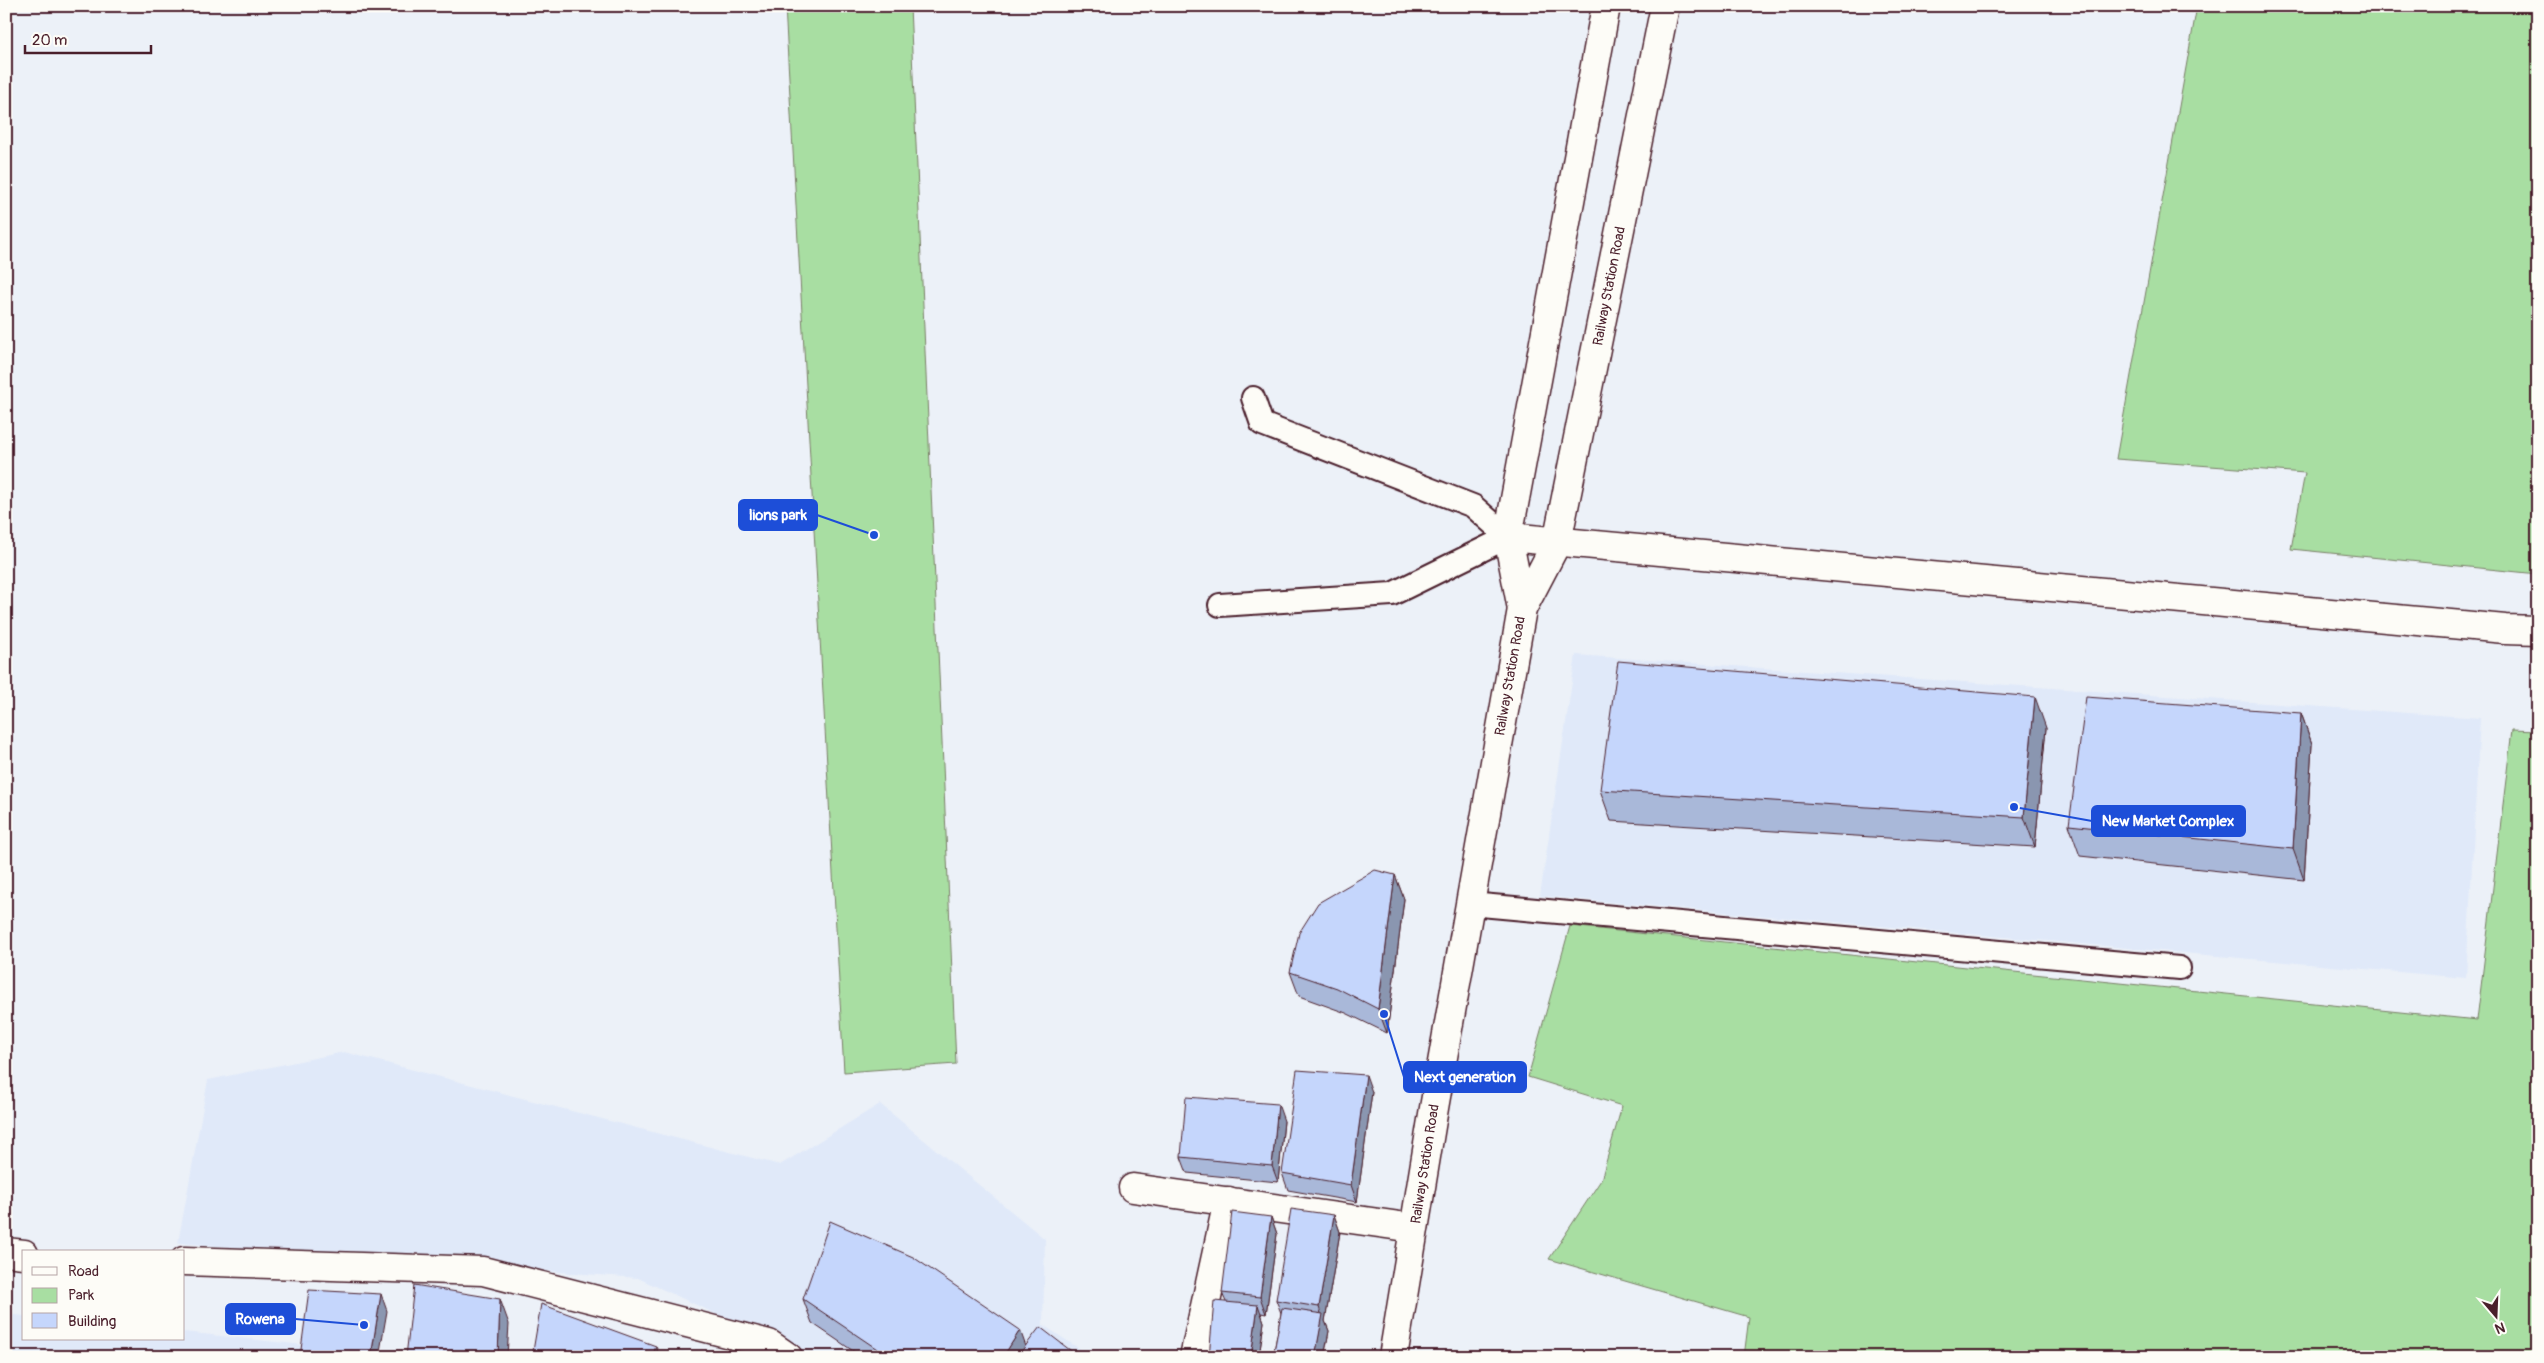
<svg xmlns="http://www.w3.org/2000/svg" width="2544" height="1363" viewBox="0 0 2544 1363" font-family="Pangolin,sans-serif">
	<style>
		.built { fill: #e0e9f9 }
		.green { fill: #a8dea2; stroke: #797e66 }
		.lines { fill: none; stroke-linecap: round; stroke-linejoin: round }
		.lane-casing { stroke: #4a1f2b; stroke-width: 26 }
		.street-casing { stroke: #4a1f2b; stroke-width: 31 }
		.secondary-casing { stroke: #4a1f2b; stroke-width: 31 }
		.lane { stroke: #fdfcf7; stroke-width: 22 }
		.street { stroke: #fdfcf7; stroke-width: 28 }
		.secondary { stroke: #fdfcf7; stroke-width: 28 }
		.wall { fill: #a9b8d9; stroke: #4a1f2b }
		.shaded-wall { fill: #8a96b0; stroke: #4a1f2b }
		.building { fill: #c5d6fc; stroke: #4a1f2b }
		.labels { text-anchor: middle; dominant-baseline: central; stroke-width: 4; stroke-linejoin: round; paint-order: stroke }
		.street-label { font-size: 14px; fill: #4a1f2b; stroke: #fdfcf7 }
		.leader { fill: none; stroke: #1d4ed8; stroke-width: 2 }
		.callout-dot { fill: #1d4ed8; stroke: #fdfcf7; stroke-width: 2 }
		.callout { fill: #1d4ed8; stroke: #1d4ed8; stroke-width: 2 }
		.callout-label { font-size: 15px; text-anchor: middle; font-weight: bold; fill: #fff }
	</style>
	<rect width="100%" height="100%" fill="#ecf1f8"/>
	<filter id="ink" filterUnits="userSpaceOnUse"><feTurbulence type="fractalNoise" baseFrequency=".02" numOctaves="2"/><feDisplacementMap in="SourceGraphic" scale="10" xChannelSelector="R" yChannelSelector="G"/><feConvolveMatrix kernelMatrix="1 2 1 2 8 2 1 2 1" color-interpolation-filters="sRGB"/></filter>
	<g filter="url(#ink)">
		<!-- built -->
		<g class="built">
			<polygon points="1576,655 2480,718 2466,978 1540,896"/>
			<polygon points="344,1052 780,1165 880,1104 1045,1239 1043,1325 1092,1357 809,1357 638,1278 178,1243 208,1080"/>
			<polygon points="6,1314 24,1316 24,1339 184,1339 184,1332 416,1357 6,1357"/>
		</g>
		<!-- green -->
		<g class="green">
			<polygon points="785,6 910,6 956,1064 844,1072"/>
			<polygon points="2197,6 2538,6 2538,574 2291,549 2305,473 2116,459"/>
			<polygon points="2512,730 2538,731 2538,1357 1744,1357 1749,1317 1549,1259 1601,1180 1622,1106 1528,1077 1570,926 2477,1020"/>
		</g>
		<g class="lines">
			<defs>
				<g id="lane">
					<polyline points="1220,605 1392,594 1508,537 1473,506 1262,424 1253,398"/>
					<polyline points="1470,904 2179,968"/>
				</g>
				<g id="street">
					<polyline points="1508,537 2505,629 2538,630"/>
					<polyline points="1133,1188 1414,1228"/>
					<polyline points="1194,1357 1228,1201"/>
				</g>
				<g id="secondary">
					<polyline points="1522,609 1508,537 1606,6"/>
					<polyline points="6,1252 24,1254"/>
					<polyline points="184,1261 483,1271 769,1344 788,1357"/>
					<polyline points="1393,1357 1434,1108 1522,609 1557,542 1665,6"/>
				</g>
			</defs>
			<!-- lane casing -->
			<use href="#lane" class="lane-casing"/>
			<!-- street casing -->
			<use href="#street" class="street-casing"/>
			<!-- secondary casing -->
			<use href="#secondary" class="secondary-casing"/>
			<!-- lane -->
			<use href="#lane" class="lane"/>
			<!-- street -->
			<use href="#street" class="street"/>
			<!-- secondary -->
			<use href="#secondary" class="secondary"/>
		</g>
		<!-- wall -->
		<g class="wall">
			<polygon points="2301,713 2312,744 2304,880 2080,856 2069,825"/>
			<polygon points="2046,728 2035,847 1611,821 1600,790"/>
			<polygon points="1395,875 1404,899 1387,1033 1346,1013 1299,996 1290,972"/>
			<polygon points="1372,1092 1357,1202 1288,1190 1282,1173"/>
			<polygon points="1284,1121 1278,1182 1187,1173 1181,1157"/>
			<polygon points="1334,1215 1340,1232 1325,1321 1329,1331 1324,1357 1273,1357 1281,1313 1276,1300"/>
			<polygon points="1271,1217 1277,1234 1266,1314 1261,1313 1264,1322 1259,1357 1209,1357 1226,1302 1222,1293"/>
			<polygon points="803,1299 1026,1346 1079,1357 862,1357 812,1323"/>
		</g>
		<!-- shaded-wall -->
		<g class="shaded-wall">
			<polygon points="2035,697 2046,728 2035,847 2024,817"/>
			<polygon points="2301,713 2312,744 2304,880 2293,849"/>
			<polygon points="1395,875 1404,899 1387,1033 1378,1009"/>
			<polygon points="1366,1075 1372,1092 1357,1202 1351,1185"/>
			<polygon points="1278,1104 1284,1121 1278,1182 1272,1166"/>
			<polygon points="1334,1215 1340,1232 1325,1321 1329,1331 1324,1357 1315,1357 1322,1317 1319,1307"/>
			<polygon points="1271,1217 1277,1234 1266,1314 1260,1297"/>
			<polygon points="381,1294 387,1311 379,1357 371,1357"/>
			<polygon points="500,1299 509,1324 507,1357 498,1357"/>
			<polygon points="1258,1305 1264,1322 1259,1357 1251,1357"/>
			<polygon points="1020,1330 1029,1355 1028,1357 1003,1357"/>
			<polygon points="656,1346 660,1357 652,1357"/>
		</g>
		<!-- building -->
		<g class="building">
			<polygon points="1618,661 2035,697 2024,817 1600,790"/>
			<polygon points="2086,697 2301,713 2293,849 2069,825"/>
			<polygon points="1375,870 1395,875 1378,1009 1337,988 1290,972 1299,933 1318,903"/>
			<polygon points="1297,1070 1366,1075 1351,1185 1282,1173"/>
			<polygon points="1186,1097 1278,1104 1272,1166 1181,1157"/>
			<polygon points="1291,1209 1334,1215 1319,1307 1276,1300"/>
			<polygon points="1232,1212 1271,1217 1260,1297 1222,1293"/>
			<polygon points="830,1221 913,1257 1020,1330 1003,1357 889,1357 803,1299"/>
			<polygon points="414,1285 500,1299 498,1357 406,1357"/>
			<polygon points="309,1290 381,1294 371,1357 300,1357"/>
			<polygon points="1214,1301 1258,1305 1251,1357 1209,1357"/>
			<polygon points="541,1304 656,1346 652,1357 532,1357"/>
			<polygon points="1282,1308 1323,1314 1315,1357 1273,1357"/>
			<polygon points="1040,1327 1079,1357 1017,1357"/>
			<polygon points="682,1353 690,1357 681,1357"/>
		</g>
	</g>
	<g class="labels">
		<!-- street labels -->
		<g class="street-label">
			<text transform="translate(1609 286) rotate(-79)">Railway Station Road</text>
			<text transform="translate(1510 676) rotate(-80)">Railway Station Road</text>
			<text transform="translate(1425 1164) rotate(-81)">Railway Station Road</text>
		</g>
	</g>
	<!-- callouts -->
	<path class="leader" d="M874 535L817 515M2014 807L2092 821M1384 1014L1404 1077M364 1325L295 1319"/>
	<g class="callout-dot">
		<circle cx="874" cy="535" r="5"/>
		<circle cx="2014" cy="807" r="5"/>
		<circle cx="1384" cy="1014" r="5"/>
		<circle cx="364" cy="1325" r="5"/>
	</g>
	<g class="callout">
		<rect x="739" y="500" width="78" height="30" rx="5"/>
		<rect x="2092" y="806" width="153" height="30" rx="5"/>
		<rect x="1404" y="1062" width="122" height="30" rx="5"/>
		<rect x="226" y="1304" width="69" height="30" rx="5"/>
	</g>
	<g class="callout-label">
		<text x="778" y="520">lions park</text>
		<text x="2168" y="826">New Market Complex</text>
		<text x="1465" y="1082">Next generation</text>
		<text x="260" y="1324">Rowena</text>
	</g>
	<!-- margin -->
	<rect width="2544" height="1363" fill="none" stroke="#fdfcf7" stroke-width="25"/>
	<rect x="12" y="12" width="2519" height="1338" fill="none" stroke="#4a1f2b" stroke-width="2" filter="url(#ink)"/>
	<!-- legend -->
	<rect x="22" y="1250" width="162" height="90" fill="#fdfcf7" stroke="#b5a4a5"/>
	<rect x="32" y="1267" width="25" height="8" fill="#fdfcf7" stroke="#b5a4a5"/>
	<text x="68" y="1276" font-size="15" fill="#4a1f2b">Road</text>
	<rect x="32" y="1288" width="25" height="15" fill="#a8dea2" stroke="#b5a4a5"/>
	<text x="68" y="1300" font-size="15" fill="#4a1f2b">Park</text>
	<rect x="32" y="1313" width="25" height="15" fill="#c5d6fc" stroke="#b5a4a5"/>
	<text x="68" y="1326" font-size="15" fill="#4a1f2b">Building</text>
	<!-- north arrow -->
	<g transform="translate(2496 1316) rotate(161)" stroke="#fdfcf7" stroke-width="4" paint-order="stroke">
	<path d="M0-4L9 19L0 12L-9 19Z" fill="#4a1f2b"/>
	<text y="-8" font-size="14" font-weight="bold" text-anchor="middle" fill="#4a1f2b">N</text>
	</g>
	<!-- scale -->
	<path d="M25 45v8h126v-8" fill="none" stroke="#4a1f2b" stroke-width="2.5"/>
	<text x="32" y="45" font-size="15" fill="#4a1f2b" stroke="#fdfcf7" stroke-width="4" paint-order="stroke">20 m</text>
</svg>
